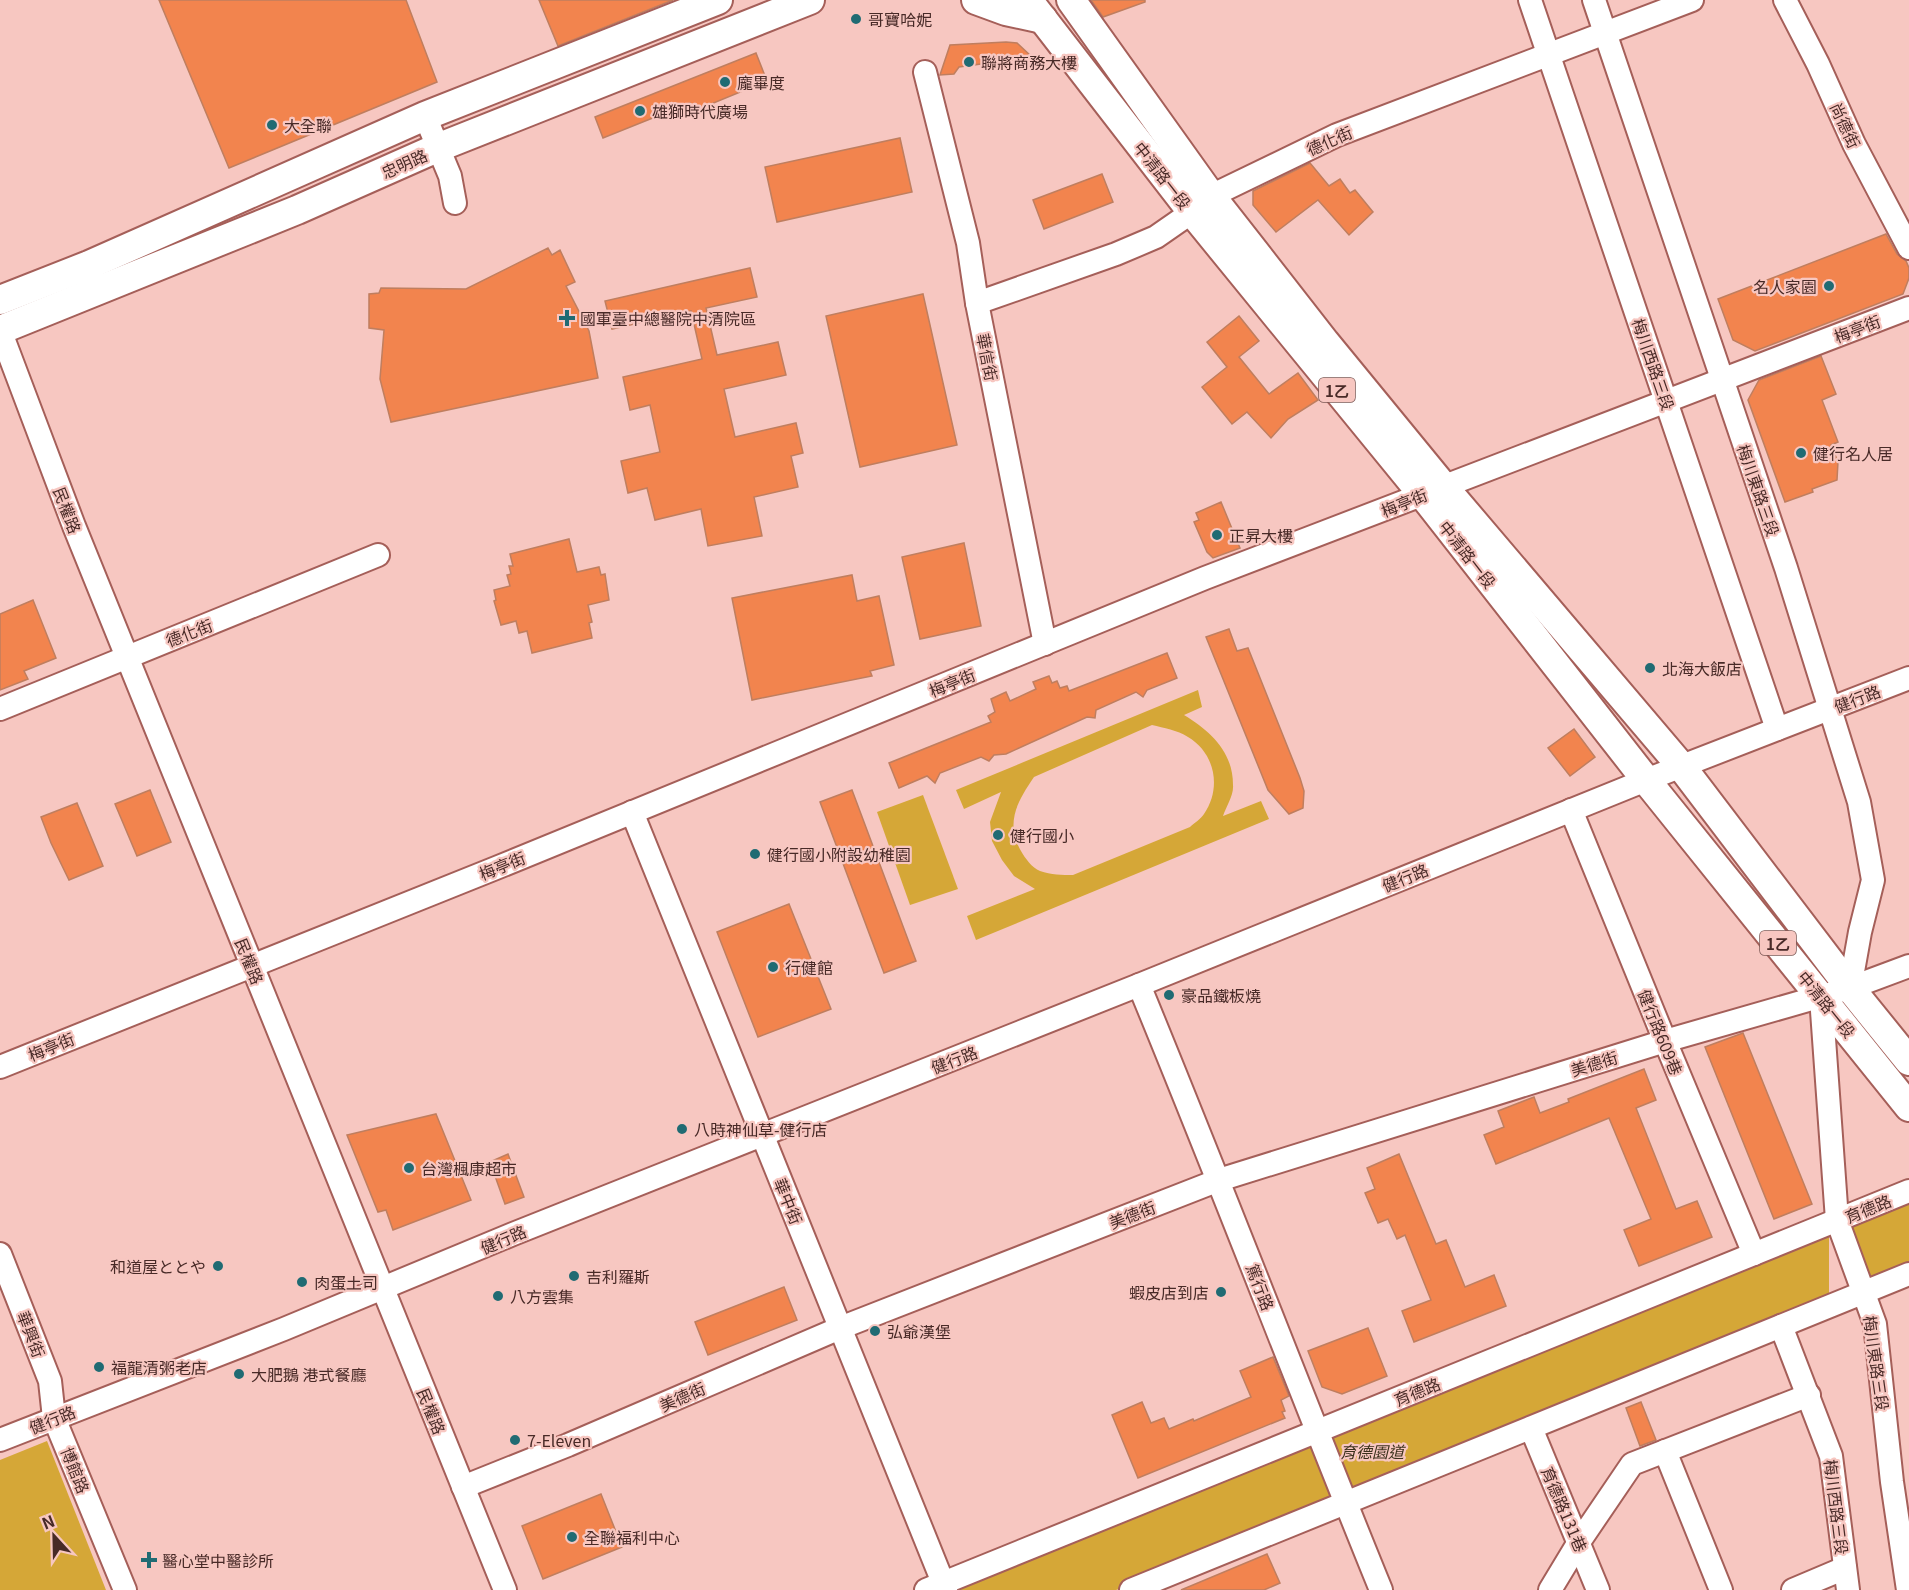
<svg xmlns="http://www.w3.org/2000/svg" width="1909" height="1590" viewBox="0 0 1909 1590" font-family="Georgia,'Noto Sans TC','Noto Sans JP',serif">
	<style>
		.green { fill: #d5a737; fill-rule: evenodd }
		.building { fill: #f2844e; stroke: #bf7e5f; stroke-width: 1.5 }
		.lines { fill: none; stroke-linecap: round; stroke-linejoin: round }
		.minor-casing { stroke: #a55f59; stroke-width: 26 }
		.major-casing { stroke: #a55f59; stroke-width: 32 }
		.minor { stroke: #fff; stroke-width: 22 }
		.major { stroke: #fff; stroke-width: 28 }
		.poi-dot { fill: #206b73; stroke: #f7c7c1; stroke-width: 2 }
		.labels { text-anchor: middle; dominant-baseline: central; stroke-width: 4.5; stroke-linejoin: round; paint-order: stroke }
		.shield { fill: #f7c7c1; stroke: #7c5955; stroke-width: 1.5 }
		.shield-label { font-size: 15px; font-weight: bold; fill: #482a27 }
		.poi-label { font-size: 16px; fill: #482a27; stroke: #f7c7c1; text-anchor: start }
		.street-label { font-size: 16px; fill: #482a27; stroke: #f7c7c1 }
		.park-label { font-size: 16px; font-style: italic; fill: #3b311c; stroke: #f7c7c1 }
	</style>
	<rect width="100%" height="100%" fill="#f7c7c1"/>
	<!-- green -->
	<g class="green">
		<path d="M1198,690L1202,707L1184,715C1210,731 1233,751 1233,785C1234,795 1226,807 1223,816L1261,801L1269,819L976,940L967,916L1035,889L1014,876L1002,860L992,841L990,822L1001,792L964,809L956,790ZM1152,725C1164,728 1177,730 1188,737C1215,753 1222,788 1204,814C1201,819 1194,823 1190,827L1073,875C1062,875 1051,875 1040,871C1032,868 1025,858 1021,851C1005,823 1017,802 1034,777Z"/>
		<polygon points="923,795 958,889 910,905 877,812"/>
		<polygon points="1909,1203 1909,1262 1870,1277 1850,1228"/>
		<polygon points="1829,1236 1829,1295 1350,1494 1326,1435"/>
		<polygon points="47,1441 106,1590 0,1590 0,1460"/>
		<polygon points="1313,1441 1337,1500 1116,1590 956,1590 954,1585"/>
	</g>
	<!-- building -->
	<g class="building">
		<polygon points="159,0 406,0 437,82 229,168"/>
		<polygon points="539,0 673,0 558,46"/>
		<polygon points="1091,0 1145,0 1145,2 1103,17"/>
		<polygon points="1006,42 1017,43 1032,57 959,67 954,74 940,75 950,45"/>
		<polygon points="756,53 767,81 694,111 690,103 603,138 595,117"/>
		<polygon points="900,138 912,192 777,222 765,167"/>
		<polygon points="1310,163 1329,186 1340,179 1350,193 1355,190 1373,212 1349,235 1318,200 1276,232 1253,205 1253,191"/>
		<polygon points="1102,174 1113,202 1044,229 1033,200"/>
		<polygon points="1886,234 1897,254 1906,261 1909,268 1909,278 1903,294 1755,351 1733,340 1718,299"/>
		<polygon points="548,248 552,255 560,250 575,282 566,286 589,331 598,378 391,422 380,379 384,330 369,328 369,294 379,293 381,288 466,289"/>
		<polygon points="750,268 757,297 706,308 717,355 778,342 786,375 724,389 735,437 796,423 803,453 791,456 798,487 754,497 762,536 708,546 701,509 655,520 647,488 628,493 621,461 660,452 650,405 630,410 623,377 702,359 691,311 612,329 605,301"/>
		<polygon points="923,294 957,445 860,467 826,316"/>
		<polygon points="1239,316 1259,341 1239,357 1269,394 1298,373 1318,400 1288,419 1271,438 1247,412 1232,424 1202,387 1227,367 1207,342"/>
		<polygon points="1821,356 1836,394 1822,400 1838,442 1831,445 1838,462 1837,480 1812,489 1813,492 1785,502 1748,400 1759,380"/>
		<polygon points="1221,502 1240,548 1213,558 1207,552 1194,522 1199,520 1196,513"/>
		<polygon points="569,539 577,572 599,567 601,575 605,574 609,600 588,605 592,622 589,623 592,638 532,653 527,631 519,633 516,621 501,625 494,601 496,600 494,590 510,586 507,575 511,574 509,566 513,566 510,554"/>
		<polygon points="964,543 981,626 920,639 902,557"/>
		<polygon points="852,575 857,601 879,596 894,665 870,671 872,676 752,700 732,598"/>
		<polygon points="33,600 56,658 24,671 28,679 0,690 0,614"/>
		<polygon points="1229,629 1237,651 1248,648 1300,778 1304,791 1303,808 1289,814 1268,790 1206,637"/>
		<polygon points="1167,653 1177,678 1147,690 1143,697 1136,692 1096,710 1095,718 1087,717 1006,754 994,755 989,761 981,757 940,773 935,783 927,776 899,788 889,763 991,722 988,716 995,712 991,699 1006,692 1010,701 1036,689 1033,682 1049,676 1052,683 1057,681 1060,688 1067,686 1069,691"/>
		<polygon points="1574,729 1595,757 1570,776 1548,748"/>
		<polygon points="150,790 171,842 137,856 115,804"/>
		<polygon points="852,790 916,961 884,973 820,802"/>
		<polygon points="77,803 103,866 69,880 51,843 41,817"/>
		<polygon points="789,904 831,1009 758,1037 717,932"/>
		<polygon points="1743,1033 1812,1204 1774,1219 1705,1047"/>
		<polygon points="1644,1069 1656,1100 1636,1108 1676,1209 1697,1201 1712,1237 1639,1266 1624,1230 1651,1219 1609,1118 1496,1164 1484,1135 1504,1127 1498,1111 1534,1097 1540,1113 1569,1102 1568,1099"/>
		<polygon points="436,1114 471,1200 393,1230 386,1210 378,1212 347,1135"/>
		<polygon points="508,1154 524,1197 505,1204 490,1162"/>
		<polygon points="1399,1154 1436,1244 1446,1240 1465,1287 1494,1275 1506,1306 1414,1342 1402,1311 1431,1300 1405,1235 1397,1239 1388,1219 1378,1223 1365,1193 1375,1189 1367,1168"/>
		<polygon points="784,1287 797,1320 708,1355 695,1322"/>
		<polygon points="1368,1328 1387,1376 1342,1394 1322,1387 1308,1351"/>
		<polygon points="1273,1357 1289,1396 1281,1400 1285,1411 1282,1412 1285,1418 1138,1478 1112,1415 1142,1402 1151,1423 1164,1418 1169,1429 1193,1419 1194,1421 1251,1397 1240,1371"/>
		<polygon points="1641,1402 1656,1440 1640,1446 1626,1408"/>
		<polygon points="601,1494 622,1547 543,1579 522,1526"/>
		<polygon points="1267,1554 1280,1583 1264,1590 1181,1590"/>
	</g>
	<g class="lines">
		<defs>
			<g id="minor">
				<polyline points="1530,0 1777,729"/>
				<polyline points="1594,0 1786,568 1859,802 1873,880 1860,932 1850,988"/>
				<polyline points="1785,0 1818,64 1854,144 1909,248"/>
				<polyline points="925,72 968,243 977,303 1045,644"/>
				<polyline points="425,116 450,176 455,203"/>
				<polyline points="977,303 1116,254 1156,237 1192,212 1211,196 1337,135 1692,0"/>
				<polyline points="0,330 74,526 505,1590"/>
				<polyline points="0,709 378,555"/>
				<polyline points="1571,810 1665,1041 1754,1254"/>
				<polyline points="632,812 946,1590"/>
				<path d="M1139,985C1222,1186 1299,1389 1381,1590"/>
				<polyline points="1821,997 1837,1220 1875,1324 1892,1482 1908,1590"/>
				<polyline points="0,1067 496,868 1205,578 1909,308"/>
				<polyline points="0,1254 50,1381 54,1418 125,1590"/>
				<polyline points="1781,1326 1831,1456 1848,1590"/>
				<polyline points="1531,1428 1598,1590"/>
				<polyline points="0,1440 284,1329 513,1234 1139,985 1646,780 1909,678"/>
				<polyline points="1665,1451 1721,1590"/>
				<polyline points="463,1487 568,1445 840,1328 1219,1180 1665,1041 1850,988 1909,966"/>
				<polyline points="926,1590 1909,1191"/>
				<polyline points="1131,1590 1909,1274"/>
				<polyline points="1550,1590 1579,1542 1632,1464 1809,1395"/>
				<polyline points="1793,1590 1845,1568"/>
			</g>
			<g id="major">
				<polyline points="976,0 1006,11 1043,19"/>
				<polyline points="1028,0 1192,212 1423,495 1646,780 1909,1107"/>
				<polyline points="1071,0 1211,196 1325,342 1443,486 1681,766 1850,988 1909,1061"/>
				<polyline points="0,300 89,265 425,116 718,0"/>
				<polyline points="0,330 297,210 437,148 810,0"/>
			</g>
		</defs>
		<!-- minor casing -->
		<use href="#minor" class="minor-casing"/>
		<!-- major casing -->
		<use href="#major" class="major-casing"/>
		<!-- minor -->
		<use href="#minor" class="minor"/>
		<!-- major -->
		<use href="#major" class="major"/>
	</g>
	<!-- markers -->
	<g class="poi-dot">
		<circle cx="856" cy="19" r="6"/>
		<circle cx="969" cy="62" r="6"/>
		<circle cx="725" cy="82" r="6"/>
		<circle cx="640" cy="111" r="6"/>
		<circle cx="272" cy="125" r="6"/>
		<circle cx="1829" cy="286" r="6"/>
		<path d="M564 309h6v6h6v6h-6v6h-6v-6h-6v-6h6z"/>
		<circle cx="1801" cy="453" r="6"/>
		<circle cx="1217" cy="535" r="6"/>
		<circle cx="1650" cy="668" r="6"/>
		<circle cx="998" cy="835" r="6"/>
		<circle cx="755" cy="854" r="6"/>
		<circle cx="773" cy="967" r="6"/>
		<circle cx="1169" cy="995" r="6"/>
		<circle cx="682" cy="1129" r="6"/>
		<circle cx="409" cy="1168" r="6"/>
		<circle cx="218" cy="1266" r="6"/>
		<circle cx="574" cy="1276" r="6"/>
		<circle cx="302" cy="1282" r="6"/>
		<circle cx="1221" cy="1292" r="6"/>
		<circle cx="498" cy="1296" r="6"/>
		<circle cx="875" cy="1331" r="6"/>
		<circle cx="99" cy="1367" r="6"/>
		<circle cx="239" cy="1374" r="6"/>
		<circle cx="515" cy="1440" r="6"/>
		<circle cx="572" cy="1537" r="6"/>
		<path d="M146 1551h6v6h6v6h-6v6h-6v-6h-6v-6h6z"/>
	</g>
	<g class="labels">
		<!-- shield labels -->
		<g class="shield">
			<rect x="1319" y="378" width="36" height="24" rx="4.5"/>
			<rect x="1760" y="931" width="36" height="24" rx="4.5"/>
		</g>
		<g class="shield-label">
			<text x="1337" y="390">1乙</text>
			<text x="1778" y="943">1乙</text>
		</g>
		<!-- poi labels -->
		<g class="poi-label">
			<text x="868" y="19">哥寶哈妮</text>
			<text x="981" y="62">聯將商務大樓</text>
			<text x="737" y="82">龐畢度</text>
			<text x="652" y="111">雄獅時代廣場</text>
			<text x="284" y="125">大全聯</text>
			<text x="1817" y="286" text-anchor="end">名人家園</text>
			<text x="580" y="318">國軍臺中總醫院中清院區</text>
			<text x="1813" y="453">健行名人居</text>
			<text x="1229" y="535">正昇大樓</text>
			<text x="1662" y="668">北海大飯店</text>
			<text x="1010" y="835">健行國小</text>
			<text x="767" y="854">健行國小附設幼稚園</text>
			<text x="785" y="967">行健館</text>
			<text x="1181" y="995">豪品鐵板燒</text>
			<text x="694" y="1129">八時神仙草-健行店</text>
			<text x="421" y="1168">台灣楓康超市</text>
			<text x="206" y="1266" text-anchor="end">和道屋ととや</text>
			<text x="586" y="1276">吉利羅斯</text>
			<text x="314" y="1282">肉蛋土司</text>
			<text x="1209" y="1292" text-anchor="end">蝦皮店到店</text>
			<text x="510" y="1296">八方雲集</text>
			<text x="887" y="1331">弘爺漢堡</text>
			<text x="111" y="1367">福龍清粥老店</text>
			<text x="251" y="1374">大肥鵝 港式餐廳</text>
			<text x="527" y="1440">7-Eleven</text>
			<text x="584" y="1537">全聯福利中心</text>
			<text x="162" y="1560">醫心堂中醫診所</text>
		</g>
		<!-- street labels -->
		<g class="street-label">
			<text transform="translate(1846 125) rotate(65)">尚德街</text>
			<text transform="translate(1329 140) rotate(-24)">德化街</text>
			<text transform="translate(404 163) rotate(-24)">忠明路</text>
			<text transform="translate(1163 175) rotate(52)">中清路一段</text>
			<text transform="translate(1857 328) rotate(-21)">梅亭街</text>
			<text transform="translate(988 357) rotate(79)">華信街</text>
			<text transform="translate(1654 364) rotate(71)">梅川西路三段</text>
			<text transform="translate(1759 490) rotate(71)">梅川東路三段</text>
			<text transform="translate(1404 502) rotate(-22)">梅亭街</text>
			<text transform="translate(68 510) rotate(69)">民權路</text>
			<text transform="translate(1468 554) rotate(52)">中清路一段</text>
			<text transform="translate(189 632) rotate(-21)">德化街</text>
			<text transform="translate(952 682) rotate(-22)">梅亭街</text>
			<text transform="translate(1857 698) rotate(-21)">健行路</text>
			<text transform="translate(502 865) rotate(-22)">梅亭街</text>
			<text transform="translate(1405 877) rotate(-22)">健行路</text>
			<text transform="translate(250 961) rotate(68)">民權路</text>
			<text transform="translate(1827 1004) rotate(51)">中清路一段</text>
			<text transform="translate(1661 1032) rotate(68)">健行路609巷</text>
			<text transform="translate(51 1046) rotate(-22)">梅亭街</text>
			<text transform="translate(954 1059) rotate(-21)">健行路</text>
			<text transform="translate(1594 1063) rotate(-17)">美德街</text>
			<text transform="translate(789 1201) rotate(68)">華中街</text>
			<text transform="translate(1868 1208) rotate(-22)">育德路</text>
			<text transform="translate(1132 1214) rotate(-21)">美德街</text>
			<text transform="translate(503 1239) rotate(-23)">健行路</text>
			<text transform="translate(1261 1287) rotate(69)">篤行路</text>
			<text transform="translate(32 1334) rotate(69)">華興街</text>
			<text transform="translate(1877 1363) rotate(82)">梅川東路三段</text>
			<text transform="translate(1417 1391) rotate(-22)">育德路</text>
			<text transform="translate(682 1396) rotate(-24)">美德街</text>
			<text transform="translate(432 1411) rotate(68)">民權路</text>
			<text transform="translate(52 1419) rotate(-22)">健行路</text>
			<text transform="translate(76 1470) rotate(68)">博館路</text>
			<text transform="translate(1837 1507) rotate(83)">梅川西路三段</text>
			<text transform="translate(1565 1509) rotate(67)">育德路131巷</text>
		</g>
		<!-- park labels -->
		<g class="park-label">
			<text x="1372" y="1451">育德園道</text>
		</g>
	</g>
	<!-- north arrow -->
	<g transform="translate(54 1536) rotate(338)" stroke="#f7c7c1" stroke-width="4.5" paint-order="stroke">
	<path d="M0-4.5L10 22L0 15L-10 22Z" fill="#482a27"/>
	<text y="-9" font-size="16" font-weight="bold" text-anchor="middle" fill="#482a27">N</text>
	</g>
</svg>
